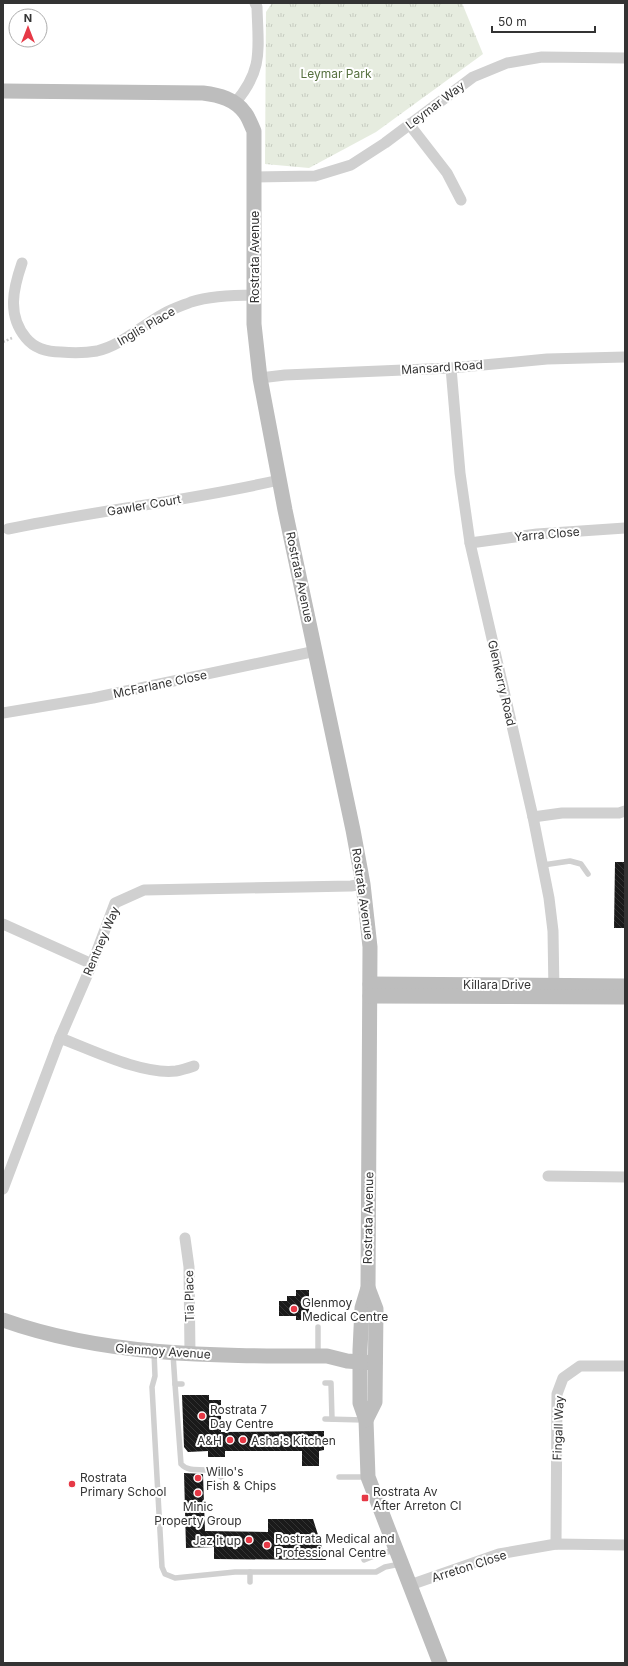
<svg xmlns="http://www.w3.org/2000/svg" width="628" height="1666" viewBox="0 0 628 1666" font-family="Inter,sans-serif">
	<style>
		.park { fill: url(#park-tufts) }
		.building { fill: url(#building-back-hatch) }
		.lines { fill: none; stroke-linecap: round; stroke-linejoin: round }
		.path { stroke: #cdcdcd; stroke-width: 2.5; stroke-dasharray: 2 2; stroke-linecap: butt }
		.lane { stroke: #d0d0d0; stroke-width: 5.5 }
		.street { stroke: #d0d0d0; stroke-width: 11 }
		.secondary { stroke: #bdbdbd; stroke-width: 15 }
		.poi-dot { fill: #e63946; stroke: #fff; stroke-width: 1.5 }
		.labels { text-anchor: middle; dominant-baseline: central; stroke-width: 4; stroke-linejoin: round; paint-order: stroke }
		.park-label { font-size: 12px; fill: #56703f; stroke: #fff }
		.street-label { font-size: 12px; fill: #333; stroke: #fff }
		.poi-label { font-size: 12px; fill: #333; stroke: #fff; text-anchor: start }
	</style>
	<defs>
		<pattern id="park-tufts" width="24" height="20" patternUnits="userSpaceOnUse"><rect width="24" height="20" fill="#e6ecdf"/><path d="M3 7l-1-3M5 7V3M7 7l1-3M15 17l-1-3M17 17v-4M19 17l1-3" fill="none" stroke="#c6cbc0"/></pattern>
		<pattern id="building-back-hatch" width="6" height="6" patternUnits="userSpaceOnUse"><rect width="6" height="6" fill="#1a1a1a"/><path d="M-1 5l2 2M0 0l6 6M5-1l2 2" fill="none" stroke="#333"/></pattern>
	</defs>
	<rect width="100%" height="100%" fill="#fff"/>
	<!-- park -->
	<polygon class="park" points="272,3 462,3 483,54 376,132 309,168 265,164 266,12"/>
	<!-- building -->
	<g class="building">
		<polygon points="615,862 625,862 625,928 614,928"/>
		<polygon points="296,1290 309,1290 309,1320 296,1320 296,1316 279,1316 279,1301 287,1301 287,1296 296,1296"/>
		<polygon points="182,1395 209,1395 209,1400 221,1400 221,1432 324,1431 324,1450 319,1451 319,1466 302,1466 302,1451 225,1451 225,1457 208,1457 208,1451 188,1452 184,1447"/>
		<polygon points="184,1473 203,1474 205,1531 268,1532 268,1519 313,1519 326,1560 214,1559 214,1547 186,1548"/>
	</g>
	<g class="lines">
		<!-- path -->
		<polyline class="path" points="3,342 12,338"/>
		<!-- lane -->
		<g class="lane">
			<polyline points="543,865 570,861 581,864 588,874"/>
			<polyline points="318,1327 318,1355"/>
			<polyline points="154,1352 155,1376 152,1387 162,1567 165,1574 175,1578 235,1572 376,1572 385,1567 400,1564"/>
			<polyline points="173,1354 175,1384 182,1384"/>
			<polyline points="325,1383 331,1383 332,1419"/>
			<path d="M175,1384L181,1464C192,1476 208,1463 221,1477"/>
			<polyline points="325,1419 364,1420"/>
			<polyline points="339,1477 367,1477"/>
			<polyline points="364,1560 379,1554 395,1550"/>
			<polyline points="250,1572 250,1582"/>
		</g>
		<!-- street -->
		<g class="street">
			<path d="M235,103C264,69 258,49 257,7L255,3"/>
			<polyline points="409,124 447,173 461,200"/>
			<polyline points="254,177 315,176 351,165 385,143 473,77 507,63 542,57 625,58"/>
			<path d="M22,263C13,289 7,315 26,338C35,349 47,352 61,352C73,353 85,353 97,351C122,345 141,326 163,314C172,309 181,306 191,302C210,296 233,295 254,295"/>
			<polyline points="451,368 460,473 470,543 533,817 549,898 553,931 554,993"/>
			<polyline points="260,378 285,375 451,368 547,359 625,357"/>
			<path d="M8,529C98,510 189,501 279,480"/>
			<polyline points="470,543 537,534 625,528"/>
			<polyline points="3,713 93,698 316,651"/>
			<polyline points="533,817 562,813 619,813 625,811"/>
			<polyline points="3,924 92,964"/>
			<path d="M60,1038C92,1050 142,1075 176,1071C182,1070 188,1068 194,1066"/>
			<polyline points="548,1176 625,1177"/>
			<polyline points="3,1189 60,1038 92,964 115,903 144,890 351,886 363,884"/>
			<polyline points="185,1238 189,1267 190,1354"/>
			<polyline points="556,1544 557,1394 563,1378 580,1366 625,1366"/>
			<polyline points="410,1585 499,1554 556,1544 625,1545"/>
		</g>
		<!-- secondary -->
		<g class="secondary">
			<path d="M3,91L203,93C219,95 235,99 245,113C249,118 251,125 254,131V324L260,378L285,510L353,830L363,884L370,947L368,1288L362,1308L360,1350V1403L366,1420L368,1477L440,1663"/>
			<polyline points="370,984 625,986"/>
			<polyline points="370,996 625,997"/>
			<path d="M3,1320C107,1357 217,1356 327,1356L347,1361L375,1363"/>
			<polyline points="366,1420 375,1402 376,1309 368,1288"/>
		</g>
	</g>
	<!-- markers -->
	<g class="poi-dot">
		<circle cx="294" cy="1309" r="4"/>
		<circle cx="202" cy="1416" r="4"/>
		<circle cx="230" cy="1440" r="4"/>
		<circle cx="243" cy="1440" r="4"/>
		<circle cx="198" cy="1478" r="4"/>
		<circle cx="72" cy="1484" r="4"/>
		<circle cx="198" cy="1493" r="4"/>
		<rect x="361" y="1494" width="8" height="8" rx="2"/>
		<circle cx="249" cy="1540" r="4"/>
		<circle cx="267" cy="1545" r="4"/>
	</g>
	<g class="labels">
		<!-- park labels -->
		<g class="park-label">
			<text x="336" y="73">Leymar Park</text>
		</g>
		<!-- street labels -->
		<g class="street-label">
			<text transform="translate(435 105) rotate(-37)">Leymar Way</text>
			<text transform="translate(254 257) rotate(-90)">Rostrata Avenue</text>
			<text transform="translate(146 326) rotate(-30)">Inglis Place</text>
			<text transform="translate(442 367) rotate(-4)">Mansard Road</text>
			<text transform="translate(144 505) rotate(-10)">Gawler Court</text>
			<text transform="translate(547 534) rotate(-5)">Yarra Close</text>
			<text transform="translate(300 577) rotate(78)">Rostrata Avenue</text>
			<text transform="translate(502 683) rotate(77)">Glenkerry Road</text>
			<text transform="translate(160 684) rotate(-12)">McFarlane Close</text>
			<text transform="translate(363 894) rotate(82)">Rostrata Avenue</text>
			<text transform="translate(101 941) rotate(-67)">Rentney Way</text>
			<text x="497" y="984">Killara Drive</text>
			<text transform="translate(368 1218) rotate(-89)">Rostrata Avenue</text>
			<text transform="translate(189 1296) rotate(-91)">Tia Place</text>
			<text transform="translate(163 1351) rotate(4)">Glenmoy Avenue</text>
			<text transform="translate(558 1428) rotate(-88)">Fingall Way</text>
			<text transform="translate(469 1566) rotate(-18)">Arreton Close</text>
		</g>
		<!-- poi labels -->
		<g class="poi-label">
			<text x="302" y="1302">Glenmoy<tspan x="302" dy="14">Medical Centre</tspan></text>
			<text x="210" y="1409">Rostrata 7<tspan x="210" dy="14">Day Centre</tspan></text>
			<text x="222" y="1440" text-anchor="end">A&amp;H</text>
			<text x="251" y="1440">Asha's Kitchen</text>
			<text x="206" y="1471">Willo's<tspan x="206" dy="14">Fish &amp; Chips</tspan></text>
			<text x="80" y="1477">Rostrata<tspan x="80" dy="14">Primary School</tspan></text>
			<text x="373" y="1491">Rostrata Av<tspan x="373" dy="14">After Arreton Cl</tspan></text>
			<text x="198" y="1506" text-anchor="middle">Minic<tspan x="198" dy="14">Property Group</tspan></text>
			<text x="275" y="1538">Rostrata Medical and<tspan x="275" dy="14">Professional Centre</tspan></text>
			<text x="241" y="1540" text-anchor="end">Jaz it up</text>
		</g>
	</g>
	<!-- border -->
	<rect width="628" height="1666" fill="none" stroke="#333333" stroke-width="8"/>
	<!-- north arrow -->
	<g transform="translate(28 28)"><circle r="19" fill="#ffffff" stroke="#adadad"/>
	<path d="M0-3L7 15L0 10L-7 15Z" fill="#e63946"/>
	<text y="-6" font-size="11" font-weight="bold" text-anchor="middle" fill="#333333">N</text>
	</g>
	<!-- scale -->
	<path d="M492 26v6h103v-6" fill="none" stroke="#333333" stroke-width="2"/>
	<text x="498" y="26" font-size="12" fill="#333333" stroke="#ffffff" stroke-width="3" paint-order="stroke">50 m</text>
</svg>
